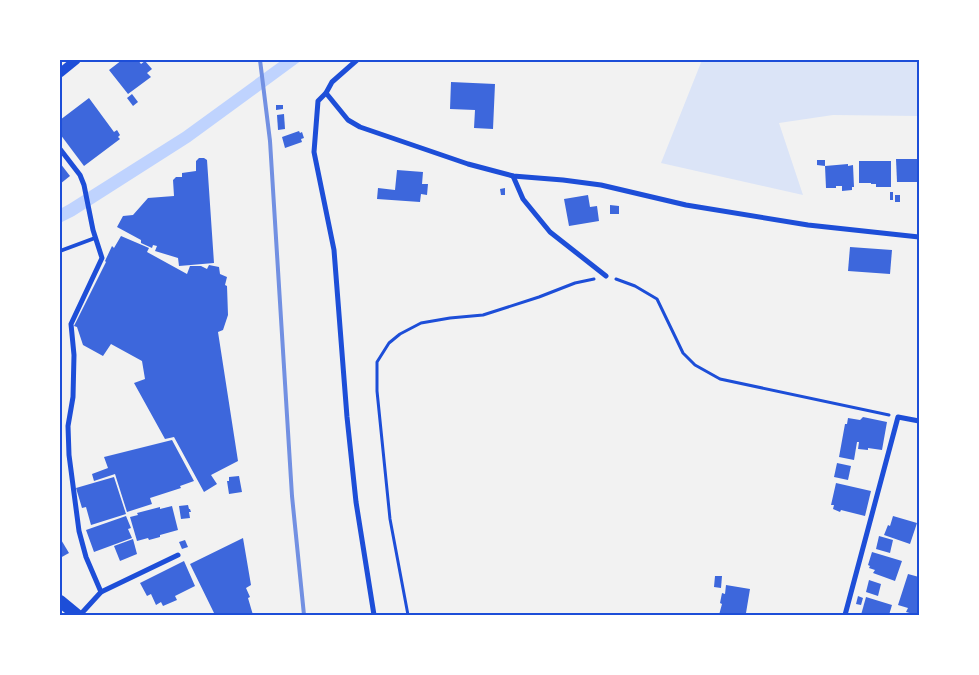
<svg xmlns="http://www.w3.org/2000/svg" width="979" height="675" viewBox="0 0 979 675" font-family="'Nunito Sans',sans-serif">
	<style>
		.green { fill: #dbe4f7 }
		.water { fill: #bfd3fe }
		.building { fill: #3d67dc }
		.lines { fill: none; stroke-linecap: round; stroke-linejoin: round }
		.path { stroke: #1d4ed8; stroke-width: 3 }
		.service { stroke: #1d4ed8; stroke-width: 4 }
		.minor { stroke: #1d4ed8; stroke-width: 5 }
		.tertiary { stroke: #1d4ed8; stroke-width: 9 }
		.primary { stroke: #1d4ed8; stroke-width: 12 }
		.rail { stroke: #7290e2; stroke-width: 4 }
		.neatline { fill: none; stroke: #1d4ed8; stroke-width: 2 }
	</style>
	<rect width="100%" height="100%" fill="#f2f2f2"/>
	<!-- green -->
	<polygon class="green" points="702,60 919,60 919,116 833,115 779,123 803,195 661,163"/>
	<!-- water -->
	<polygon class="water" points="282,60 302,60 190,142 74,216 60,223 60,209 69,204 183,132"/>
	<!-- building -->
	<g class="building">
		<polygon points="122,60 138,60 141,64 145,61 152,69 147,73 151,77 128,94 109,70"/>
		<polygon points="451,82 495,84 493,129 474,128 475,110 450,109"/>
		<polygon points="132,94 138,102 133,106 127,98"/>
		<polygon points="89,98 114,132 117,130 120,135 118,137 120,139 84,166 60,134 60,120"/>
		<polygon points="276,105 283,105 283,109 276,110"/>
		<polygon points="284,114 285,129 278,130 277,115"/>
		<polygon points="299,131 300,133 302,132 304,138 301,139 302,142 285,148 282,137"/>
		<polygon points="199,158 204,158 207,160 214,263 179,266 178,258 155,251 157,246 153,245 152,248 141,243 141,240 117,227 123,216 133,215 148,198 174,196 173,180 176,177 182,177 182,173 196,171 196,161"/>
		<polygon points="896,159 919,159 919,182 897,182"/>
		<polygon points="817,160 825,160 825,166 817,165"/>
		<polygon points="859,161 891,161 891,187 876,187 876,184 871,184 871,183 859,183"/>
		<polygon points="60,163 70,176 60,184"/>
		<polygon points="848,164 848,166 853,165 854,187 852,187 852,190 842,191 842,186 836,186 836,188 826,188 825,166"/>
		<polygon points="397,170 423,172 422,184 428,184 427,195 421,194 420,202 377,199 378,188 395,190"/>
		<polygon points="505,188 505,195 501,195 500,189"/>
		<rect x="890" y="192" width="3" height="8"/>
		<polygon points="588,195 590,207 597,206 599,221 569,226 564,199"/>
		<rect x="895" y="195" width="5" height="7"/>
		<polygon points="610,205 619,206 619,214 610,214"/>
		<polygon points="121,236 149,248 147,252 187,274 190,266 201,266 207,269 209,265 219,267 220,274 227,277 225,285 227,286 228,315 223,330 218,332 238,461 211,475 217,484 204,492 174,437 165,439 134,383 145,379 142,361 111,344 103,356 83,345 77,327 74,326 106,262 105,261 112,246 114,248"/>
		<polygon points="850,247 892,250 890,274 848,271"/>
		<polygon points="863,417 887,422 882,450 868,448 868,450 858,449 859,442 857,442 854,460 839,457 845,424 847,424 848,418 860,420"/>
		<polygon points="172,440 194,481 180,486 181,488 150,498 152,504 127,512 115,474 94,481 92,474 108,468 104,457"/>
		<polygon points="837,463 851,466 848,480 834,477"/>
		<polygon points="239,476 242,492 229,494 227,481 229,481 229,477"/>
		<polygon points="114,477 126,514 91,525 86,507 82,508 76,488"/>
		<polygon points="836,483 871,491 865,516 841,510 840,512 833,509 834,505 831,505"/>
		<polygon points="188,505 189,509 190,509 191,512 189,512 190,518 181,519 179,506"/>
		<polygon points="172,506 178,530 160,535 160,537 149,540 148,538 137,541 130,517 138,515 137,513 160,507 160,509"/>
		<polygon points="126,516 131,528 128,529 132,538 94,552 86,530"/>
		<polygon points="893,516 917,523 910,544 884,535 888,525 890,526"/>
		<polygon points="879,536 893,540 890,553 876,549"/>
		<polygon points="60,538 69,553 60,558"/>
		<polygon points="243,538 251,585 246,588 250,597 248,598 253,615 215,615 190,564"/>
		<polygon points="133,539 137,554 120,561 114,546"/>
		<polygon points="185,540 188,547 182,549 179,542"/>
		<polygon points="872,552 902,561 895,581 873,573 875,570 869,568 870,566 868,565"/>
		<polygon points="184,561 195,586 175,596 177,600 163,606 161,602 156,605 151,594 147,596 140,583"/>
		<polygon points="908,574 919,577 919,611 917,615 906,612 908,608 898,605"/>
		<polygon points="715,576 722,576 721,588 714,587"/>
		<polygon points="869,580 881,584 878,596 866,592"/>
		<polygon points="726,585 750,589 746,613 754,614 754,615 719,615 722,604 720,603 722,593 725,594"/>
		<polygon points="858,596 863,598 861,605 856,604"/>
		<polygon points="866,597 892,605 889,615 861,615"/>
	</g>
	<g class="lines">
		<!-- path -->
		<g class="path">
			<polyline points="616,279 635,286 657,299 683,353 695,365 720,379 889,415"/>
			<polyline points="408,615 390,519 377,391 377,362 389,343 400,334 421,323 450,318 483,315 539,297 575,283 594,279"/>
		</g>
		<!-- service -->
		<polyline class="service" points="60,251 95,238"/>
		<!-- minor -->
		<g class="minor">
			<polyline points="357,60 332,82 326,93 348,120 360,127 468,164 513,176 563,180 601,185 686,205 808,225 919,237"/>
			<polyline points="326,93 318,101 314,152 334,250 347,417 356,502 374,615"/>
			<polyline points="60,149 80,175 84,185 93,230 102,258 71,324 74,355 73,397 68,426 69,455 79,531 86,557 101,592"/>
			<polyline points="513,176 523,199 550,232 606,276"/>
			<polyline points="80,615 101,592 178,555"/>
			<polyline points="845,615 898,417 919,421"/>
		</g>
		<!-- tertiary -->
		<polyline class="tertiary" points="60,73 76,60"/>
		<!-- primary -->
		<polyline class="primary" points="60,601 77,615"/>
		<!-- rail -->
		<polyline class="rail" points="260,60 270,141 292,496 304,615"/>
	</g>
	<!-- border -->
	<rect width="979" height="675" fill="none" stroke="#ffffff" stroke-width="122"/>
	<rect x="61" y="61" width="857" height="553" class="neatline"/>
</svg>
